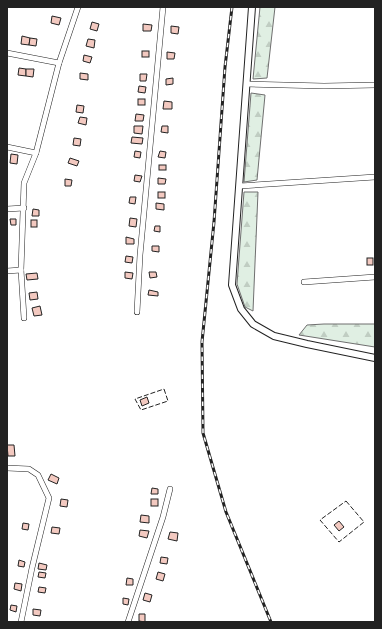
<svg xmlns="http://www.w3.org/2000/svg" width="382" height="629" viewBox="0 0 382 629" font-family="'Exo 2',sans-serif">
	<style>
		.forest { fill: url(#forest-firs); stroke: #6f6f6f }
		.building { fill: #f3c9c0; stroke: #222 }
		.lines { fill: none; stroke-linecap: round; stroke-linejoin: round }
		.minor-casing { stroke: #222; stroke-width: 6 }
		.tertiary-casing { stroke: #222; stroke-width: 8 }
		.minor { stroke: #fff; stroke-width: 5 }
		.tertiary { stroke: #fff; stroke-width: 6 }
		.rail-casing { stroke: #222; stroke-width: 3 }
		.rail { stroke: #fff; stroke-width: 1.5; stroke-dasharray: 4.5; stroke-linecap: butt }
		.fence { stroke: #222; stroke-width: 1; stroke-dasharray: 5 2; stroke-linecap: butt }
	</style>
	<defs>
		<pattern id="forest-firs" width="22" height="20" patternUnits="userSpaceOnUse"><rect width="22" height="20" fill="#e0efe3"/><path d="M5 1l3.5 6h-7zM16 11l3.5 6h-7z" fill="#c0cdc2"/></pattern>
	</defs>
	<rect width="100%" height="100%" fill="#fff"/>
	<!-- forest -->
	<g class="forest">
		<polygon points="260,7 275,7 267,78 253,79"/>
		<polygon points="251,93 265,95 257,180 244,182"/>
		<polygon points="244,192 258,192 253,311 245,307 237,284"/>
		<polygon points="324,324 375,324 375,347 299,335 307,325"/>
	</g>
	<!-- building -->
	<g class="building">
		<polygon points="52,16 61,18 59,25 51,23"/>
		<polygon points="92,22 99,24 97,31 90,29"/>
		<polygon points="143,24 152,25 151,31 143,31"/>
		<polygon points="171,26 179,27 178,34 171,33"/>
		<polygon points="22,36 30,38 29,45 21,44"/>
		<polygon points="30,38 37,39 36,46 29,45"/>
		<polygon points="88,39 95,40 94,48 86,46"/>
		<rect x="142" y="51" width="7" height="6"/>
		<polygon points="167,52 175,53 174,59 167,59"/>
		<polygon points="84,55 92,57 90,63 83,61"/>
		<polygon points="19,68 26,69 26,76 18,75"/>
		<polygon points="26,69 34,69 33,77 26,76"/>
		<polygon points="80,73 88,74 88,80 80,79"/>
		<polygon points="140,74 147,74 146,81 140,81"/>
		<polygon points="173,78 173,84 166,85 166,79"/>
		<polygon points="139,86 146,87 145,93 138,92"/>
		<rect x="138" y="99" width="7" height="6"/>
		<polygon points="164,101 172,102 172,109 163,109"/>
		<polygon points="77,105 84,106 83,113 76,112"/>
		<polygon points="136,114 144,115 143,121 135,121"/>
		<polygon points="80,117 87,118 86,125 78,123"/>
		<polygon points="134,126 143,126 142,134 134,133"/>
		<polygon points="162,126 168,126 168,133 161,132"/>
		<polygon points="132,137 143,138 142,144 131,143"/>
		<polygon points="74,138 81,139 80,146 73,145"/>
		<polygon points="135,151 141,152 140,158 134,157"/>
		<polygon points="160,151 166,152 165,158 158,157"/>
		<polygon points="11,154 18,155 17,164 10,163"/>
		<polygon points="70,158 79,161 77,166 68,163"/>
		<rect x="159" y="165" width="7" height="5"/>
		<polygon points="135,175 142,176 140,182 134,181"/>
		<polygon points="158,178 166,179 165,184 158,184"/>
		<polygon points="65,179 72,180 71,186 65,186"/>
		<rect x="158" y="192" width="7" height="6"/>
		<polygon points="130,197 136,197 135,204 129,203"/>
		<polygon points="156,203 164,204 164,210 156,209"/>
		<polygon points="33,209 39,210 39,216 32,216"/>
		<polygon points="130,218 137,219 136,227 129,226"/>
		<polygon points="10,219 16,219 16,225 11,225"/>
		<rect x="31" y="220" width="6" height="7"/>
		<polygon points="155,226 160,226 160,232 154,231"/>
		<polygon points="126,237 134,239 134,244 126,244"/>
		<polygon points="152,246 159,246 159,252 152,251"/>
		<polygon points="126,256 133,257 132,263 125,262"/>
		<rect x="367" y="258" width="6" height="7"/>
		<polygon points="125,272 133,273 132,279 125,278"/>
		<polygon points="149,272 156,272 157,277 150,278"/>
		<polygon points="37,273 38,279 27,280 26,274"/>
		<polygon points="149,290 158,292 158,296 148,295"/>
		<polygon points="37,292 38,299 30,300 29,293"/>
		<polygon points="40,306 42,315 34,316 32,308"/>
		<polygon points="147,397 149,403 142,406 140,400"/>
		<polygon points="7,445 14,445 15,456 8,456"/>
		<polygon points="51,474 59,478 57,484 48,480"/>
		<polygon points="152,488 158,489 158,494 151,494"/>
		<polygon points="61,499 68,500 67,507 60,506"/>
		<rect x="151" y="499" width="7" height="7"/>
		<polygon points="141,515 149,516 149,523 140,522"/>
		<polygon points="339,521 344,527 339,531 334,525"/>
		<polygon points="23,523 29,524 28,530 22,529"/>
		<polygon points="52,527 60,528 59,534 51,533"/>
		<polygon points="140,530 149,531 147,538 139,536"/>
		<polygon points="170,532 178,533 177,541 168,539"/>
		<polygon points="161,557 168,558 167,564 160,563"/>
		<polygon points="19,560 25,562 24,567 18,566"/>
		<polygon points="39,563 47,565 46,570 38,569"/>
		<polygon points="39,572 46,573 45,578 38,577"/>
		<polygon points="158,572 165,574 163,581 156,579"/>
		<polygon points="127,578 133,579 133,585 126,585"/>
		<polygon points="15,583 22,584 21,591 14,589"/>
		<polygon points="39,587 46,588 45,593 38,592"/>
		<polygon points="145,593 152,595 150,602 143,600"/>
		<polygon points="123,598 129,599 128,605 123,604"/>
		<polygon points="11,605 17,606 16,612 10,610"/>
		<polygon points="33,609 41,610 40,616 33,615"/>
		<polygon points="139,614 145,614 145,622 139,621"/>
	</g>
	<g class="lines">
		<defs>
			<g id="minor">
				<polyline points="7,53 59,63"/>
				<polyline points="247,84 324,86 375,85"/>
				<polyline points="7,147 36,153"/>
				<polyline points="240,186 375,177"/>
				<polyline points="7,209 24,208"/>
				<polyline points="7,271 21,270"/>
				<polyline points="304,282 375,277"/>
				<polyline points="137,312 140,255 163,7"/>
				<polyline points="24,318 21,270 24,183 36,153 59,63 78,7"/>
				<polyline points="7,468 29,469 38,475 49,498 32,568 21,622"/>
				<polyline points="128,622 163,517 170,489"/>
			</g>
			<polyline id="tertiary" points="252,7 232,285 241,309 253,324 274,336 307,344 375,358"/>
		</defs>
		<!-- minor casing -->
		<use href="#minor" class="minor-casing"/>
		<!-- tertiary casing -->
		<use href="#tertiary" class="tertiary-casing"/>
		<!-- minor -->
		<use href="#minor" class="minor"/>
		<!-- tertiary -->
		<use href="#tertiary" class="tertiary"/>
		<defs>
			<polyline id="rail" points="232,7 225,67 214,222 202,342 203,433 226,512 271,622"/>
		</defs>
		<!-- rail casing -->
		<use href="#rail" class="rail-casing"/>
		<!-- rail -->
		<use href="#rail" class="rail"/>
		<!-- fence -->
		<g class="fence">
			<polygon points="164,389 168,401 141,410 135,399"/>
			<polygon points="346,501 364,522 339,542 320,520"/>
		</g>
	</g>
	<!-- border -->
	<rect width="382" height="629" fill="none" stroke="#222222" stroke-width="16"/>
</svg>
